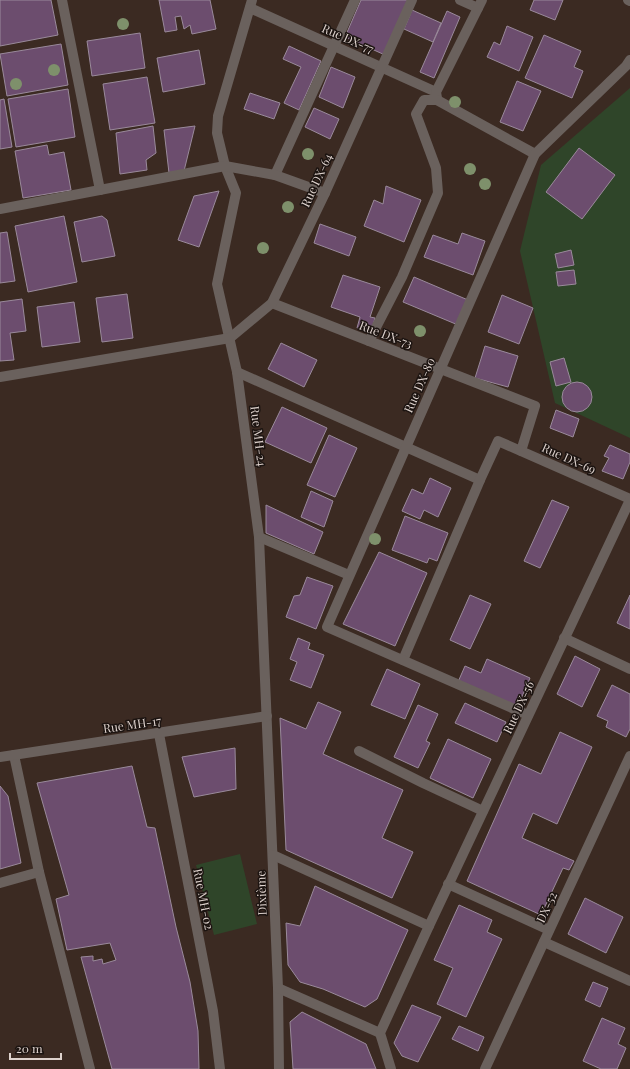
<svg xmlns="http://www.w3.org/2000/svg" width="630" height="1069" viewBox="0 0 630 1069" font-family="'Playfair Display',serif">
	<style>
		.green { fill: #2f4529 }
		.building { fill: #6c4d6e; stroke: #9a8a9b }
		.lines { fill: none; stroke-linecap: round; stroke-linejoin: round }
		.minor { stroke: #6a615d; stroke-width: 10 }
		.tree { fill: #7e906b }
		.labels { text-anchor: middle; dominant-baseline: central; stroke-width: 3; stroke-linejoin: round; paint-order: stroke }
		.street-label { font-size: 12px; fill: #ded2cd; stroke: #1c1411 }
	</style>
	<rect width="100%" height="100%" fill="#3b2a22"/>
	<!-- green -->
	<g class="green">
		<polygon points="630,88 630,438 555,403 520,251 541,165"/>
		<polygon points="240,854 257,924 214,935 196,865"/>
	</g>
	<!-- building -->
	<g class="building">
		<polygon points="0,0 51,0 58,35 0,46"/>
		<polygon points="159,0 210,0 216,29 192,34 190,25 184,29 181,16 175,17 177,30 165,32"/>
		<polygon points="361,0 409,0 385,55 345,37"/>
		<polygon points="534,0 563,0 555,20 530,10"/>
		<polygon points="412,10 441,23 433,42 404,29"/>
		<polygon points="447,11 460,17 434,78 420,72"/>
		<polygon points="507,26 533,37 519,71 487,57 494,42 500,45"/>
		<polygon points="140,33 145,68 92,76 87,41"/>
		<polygon points="544,35 581,51 574,67 583,71 572,98 525,78"/>
		<polygon points="61,44 68,85 7,96 0,54"/>
		<polygon points="289,46 321,61 299,110 284,103 301,67 283,59"/>
		<polygon points="199,50 205,84 163,92 157,58"/>
		<polygon points="331,67 355,77 343,108 319,97"/>
		<polygon points="147,77 155,123 110,130 103,84"/>
		<polygon points="517,81 541,91 523,131 500,122"/>
		<polygon points="68,89 75,137 16,147 8,99"/>
		<polygon points="250,93 280,103 274,119 244,109"/>
		<polygon points="4,99 12,147 0,149 0,100"/>
		<polygon points="314,108 339,119 330,139 305,127"/>
		<polygon points="153,126 156,153 146,160 147,170 120,174 116,133"/>
		<polygon points="195,126 184,171 169,173 164,130"/>
		<polygon points="47,145 49,155 64,152 71,190 23,198 15,151"/>
		<polygon points="579,148 615,175 582,219 546,192"/>
		<polygon points="386,186 421,200 404,242 364,226 374,200 383,204"/>
		<polygon points="219,191 199,247 178,240 194,196"/>
		<polygon points="64,216 77,282 28,292 15,226"/>
		<polygon points="102,216 107,220 115,256 82,262 74,222"/>
		<polygon points="320,224 356,237 349,256 314,243"/>
		<polygon points="7,232 15,281 0,283 0,233"/>
		<polygon points="462,233 485,241 473,275 424,257 433,235 458,244"/>
		<polygon points="571,250 574,265 558,268 555,254"/>
		<polygon points="574,270 576,284 558,286 556,272"/>
		<polygon points="343,275 380,287 370,317 375,318 371,333 357,328 360,317 331,307"/>
		<polygon points="414,277 468,300 458,325 403,302"/>
		<polygon points="127,294 133,338 102,342 96,298"/>
		<polygon points="502,295 533,308 519,344 488,332"/>
		<polygon points="22,299 26,331 10,333 14,360 0,361 0,302"/>
		<polygon points="74,302 80,342 42,347 37,307"/>
		<polygon points="281,343 317,360 304,387 268,369"/>
		<polygon points="485,346 518,356 508,387 475,378"/>
		<polygon points="564,358 571,382 556,386 550,362"/>
		<circle cx="577" cy="397" r="15"/>
		<polygon points="282,407 327,428 311,463 265,442"/>
		<polygon points="556,410 579,419 573,437 550,428"/>
		<polygon points="329,435 357,448 335,497 307,485"/>
		<polygon points="610,445 630,454 630,462 623,479 602,471 609,458 604,456"/>
		<polygon points="430,478 451,488 438,517 424,510 420,519 402,511 412,489 423,494"/>
		<polygon points="311,491 333,501 324,527 301,517"/>
		<polygon points="552,500 569,507 540,568 524,561"/>
		<polygon points="266,505 323,532 314,554 266,533"/>
		<polygon points="405,516 448,533 437,561 429,558 427,563 392,550"/>
		<polygon points="379,552 427,573 395,646 343,624"/>
		<polygon points="307,577 333,586 316,629 286,617 294,596 300,595"/>
		<polygon points="470,595 491,604 470,649 450,640"/>
		<polygon points="630,595 630,629 617,623"/>
		<polygon points="298,638 310,643 308,649 324,655 311,688 290,680 297,662 290,659"/>
		<polygon points="575,656 600,669 582,707 557,694"/>
		<polygon points="487,659 530,678 517,708 458,682 465,666 481,673"/>
		<polygon points="387,669 420,684 405,719 371,705"/>
		<polygon points="612,685 630,694 630,729 626,737 606,727 608,721 597,716"/>
		<polygon points="318,702 341,712 323,754 403,790 382,838 413,852 392,898 286,850 280,718 306,729"/>
		<polygon points="465,703 506,722 497,742 455,723"/>
		<polygon points="418,705 438,714 426,741 430,743 418,768 394,757"/>
		<polygon points="560,732 592,747 557,824 533,813 522,838 574,861 569,870 563,868 541,915 467,881 519,764 541,774"/>
		<polygon points="448,739 491,759 473,798 430,778"/>
		<polygon points="235,748 236,789 194,797 182,757"/>
		<polygon points="132,766 147,827 155,828 176,927 190,982 198,1031 199,1069 112,1069 81,957 93,956 93,961 102,959 103,964 116,960 110,943 67,950 56,899 69,895 37,783"/>
		<polygon points="0,786 8,796 21,863 0,869"/>
		<polygon points="315,886 408,930 377,999 365,1007 323,989 300,982 288,965 286,923 300,926"/>
		<polygon points="585,898 623,917 606,953 568,934"/>
		<polygon points="459,905 492,920 487,932 502,939 466,1017 437,1004 453,968 434,960"/>
		<polygon points="593,982 608,988 600,1007 585,1000"/>
		<polygon points="412,1005 441,1017 418,1062 402,1056 394,1043"/>
		<polygon points="302,1012 366,1044 376,1069 293,1069 290,1022"/>
		<polygon points="602,1018 625,1028 618,1044 626,1048 617,1069 601,1069 583,1061"/>
		<polygon points="459,1026 484,1037 478,1051 452,1039"/>
	</g>
	<g class="lines">
		<!-- minor -->
		<g class="minor">
			<polyline points="62,0 100,190"/>
			<polyline points="252,0 218,116 217,133 225,166 236,193 217,284 237,372 259,537 278,988 279,1069"/>
			<polyline points="460,0 478,8"/>
			<polyline points="628,0 630,1"/>
			<polyline points="250,8 436,92"/>
			<polyline points="437,98 436,92 482,0"/>
			<polyline points="275,175 355,0"/>
			<polyline points="0,209 225,166 275,175 325,193"/>
			<polyline points="272,303 535,406 521,451"/>
			<polyline points="369,341 402,277 438,193 436,168 416,114 424,100 437,100 535,154"/>
			<polyline points="237,372 480,480"/>
			<polyline points="0,377 230,338 272,303 325,193 412,0"/>
			<polyline points="259,537 349,575"/>
			<polyline points="564,638 630,669"/>
			<polyline points="403,660 480,480 498,441 630,499"/>
			<polyline points="528,715 327,627 535,154 626,66 630,60"/>
			<polyline points="159,734 213,1011 220,1069"/>
			<polyline points="359,751 423,783 483,811"/>
			<polyline points="14,755 39,872 90,1069"/>
			<polyline points="0,757 267,716"/>
			<polyline points="273,855 429,926"/>
			<polyline points="0,883 39,872"/>
			<polyline points="448,884 549,930"/>
			<polyline points="544,942 630,981"/>
			<polyline points="278,988 380,1033"/>
			<polyline points="391,1069 380,1033 429,926 630,500"/>
			<polyline points="485,1069 630,756"/>
		</g>
	</g>
	<!-- trees -->
	<g class="tree">
		<circle cx="123" cy="24" r="6"/>
		<circle cx="54" cy="70" r="6"/>
		<circle cx="16" cy="84" r="6"/>
		<circle cx="455" cy="102" r="6"/>
		<circle cx="308" cy="154" r="6"/>
		<circle cx="470" cy="169" r="6"/>
		<circle cx="485" cy="184" r="6"/>
		<circle cx="288" cy="207" r="6"/>
		<circle cx="263" cy="248" r="6"/>
		<circle cx="420" cy="331" r="6"/>
		<circle cx="375" cy="539" r="6"/>
	</g>
	<g class="labels">
		<!-- street labels -->
		<g class="street-label">
			<text transform="translate(348 38) rotate(24)">Rue DX-77</text>
			<text transform="translate(316 180) rotate(-65)">Rue DX-64</text>
			<text transform="translate(386 334) rotate(21)">Rue DX-73</text>
			<text transform="translate(419 385) rotate(-66)">Rue DX-80</text>
			<text transform="translate(259 436) rotate(83)">Rue MH-24</text>
			<text transform="translate(569 458) rotate(24)">Rue DX-69</text>
			<text transform="translate(518 707) rotate(-65)">Rue DX-56</text>
			<text transform="translate(132 724) rotate(-8)">Rue MH-17</text>
			<text transform="translate(261 893) rotate(-92)">Dixième</text>
			<text transform="translate(204 899) rotate(79)">Rue MH-02</text>
			<text transform="translate(546 907) rotate(-65)">DX-52</text>
		</g>
	</g>
	<!-- scale -->
	<path d="M10 1053v6h51v-6" fill="none" stroke="#ded2cd" stroke-width="2"/>
	<text x="16" y="1053" font-size="12" fill="#ded2cd" stroke="#1c1411" stroke-width="3" paint-order="stroke">20 m</text>
</svg>
